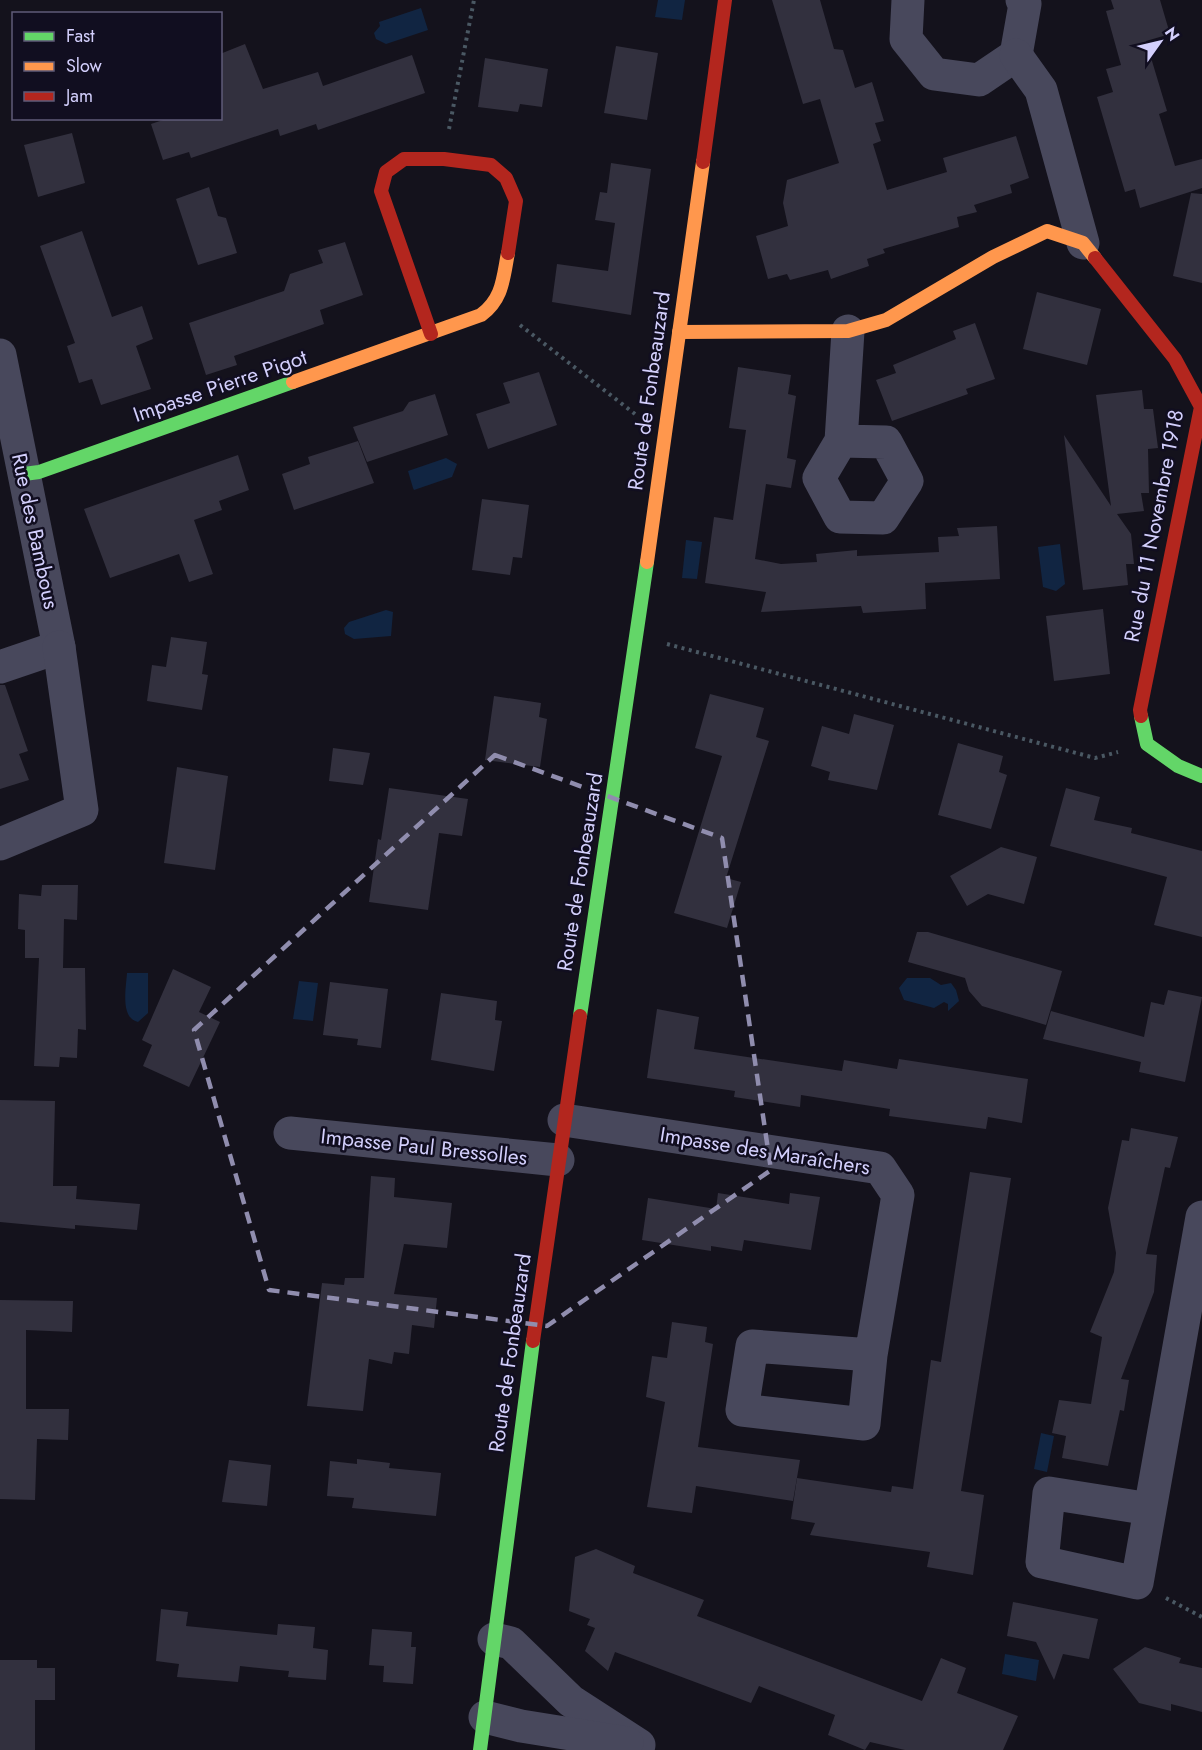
<svg xmlns="http://www.w3.org/2000/svg" width="1202" height="1750" viewBox="0 0 1202 1750" font-family="Jost,sans-serif">
	<style>
		.water { fill: #112542 }
		.building { fill: #32303e }
		.lines { fill: none; stroke-linecap: round; stroke-linejoin: round }
		.path { stroke: #4a5863; stroke-width: 4; stroke-dasharray: 3 4.5; stroke-linecap: butt }
		.street { stroke: #48485c; stroke-width: 33 }
		.fast { stroke: #63d668; stroke-width: 14 }
		.slow { stroke: #ff974d; stroke-width: 14 }
		.jam { stroke: #b3261e; stroke-width: 14 }
		.marked { fill: none; stroke: #908dae; stroke-width: 4.5; stroke-dasharray: 12 8; stroke-linejoin: round }
		.labels { text-anchor: middle; dominant-baseline: central; stroke-width: 5; stroke-linejoin: round; paint-order: stroke }
		.street-label { font-size: 21px; fill: #d3cffc; stroke: #110e20 }
	</style>
	<rect width="100%" height="100%" fill="#14121c"/>
	<!-- water -->
	<g class="water">
		<polygon points="658,0 685,0 682,20 655,17"/>
		<polygon points="421,8 428,30 386,44 376,39 374,33 380,26 379,22"/>
		<polygon points="446,458 457,464 452,477 414,490 413,488 408,471"/>
		<polygon points="686,540 702,542 697,579 682,578"/>
		<polygon points="1060,544 1065,584 1056,591 1043,587 1038,547"/>
		<polygon points="386,610 393,612 391,636 354,639 345,634 344,628 349,622"/>
		<path d="M127,973H148V1013L138,1022C120,1018 126,988 127,973Z"/>
		<polygon points="907,978 930,978 941,985 951,983 956,990 959,1001 948,1011 948,1004 944,1002 934,1008 904,1000 899,988"/>
		<polygon points="299,981 318,983 313,1021 293,1019"/>
		<polygon points="1041,1433 1054,1436 1047,1472 1034,1469"/>
		<polygon points="1005,1654 1039,1660 1036,1681 1002,1674"/>
	</g>
	<!-- building -->
	<g class="building">
		<polygon points="772,0 820,0 834,49 843,50 855,88 872,82 884,121 875,123 881,141 873,144 887,190 947,172 943,158 1016,136 1029,178 1010,185 1012,193 974,205 977,212 957,217 959,227 883,249 885,253 867,259 869,266 831,279 828,270 790,280 787,274 768,279 756,236 788,226 783,203 787,180 839,163 820,99 803,104"/>
		<polygon points="1111,0 1160,0 1170,34 1146,41 1167,111 1159,114 1175,166 1202,159 1202,188 1140,208 1135,189 1125,192 1097,97 1113,92 1106,69 1121,65 1106,11 1114,9"/>
		<polygon points="245,44 263,89 318,72 323,86 412,55 425,93 318,130 316,124 280,136 278,129 191,158 189,152 163,160 151,124 169,118 220,118 220,54"/>
		<polygon points="616,46 658,53 647,120 604,113"/>
		<polygon points="485,58 548,69 542,107 520,104 518,112 478,107"/>
		<polygon points="72,133 85,183 38,197 24,145"/>
		<polygon points="611,163 651,169 631,315 552,302 557,264 608,271 615,223 595,220 600,192 607,193"/>
		<polygon points="209,187 218,216 226,218 237,253 198,265 176,199"/>
		<polygon points="1191,193 1202,194 1202,283 1173,276"/>
		<polygon points="82,231 112,317 142,306 153,339 136,346 151,389 101,405 92,379 79,383 67,346 75,343 40,246"/>
		<polygon points="345,242 363,295 320,310 324,324 234,356 237,365 206,375 189,323 284,291 290,274 323,263 318,250"/>
		<polygon points="1037,292 1101,309 1087,365 1023,349"/>
		<polygon points="975,323 995,379 966,389 968,394 892,421 876,380 896,373 893,365 956,339 953,331"/>
		<polygon points="738,367 791,375 788,394 796,396 787,458 796,460 791,488 766,484 755,559 781,564 817,562 816,554 857,550 857,556 939,552 938,537 959,536 957,528 997,526 1000,579 925,583 926,609 863,613 861,606 761,612 766,592 705,583 714,517 733,520 746,430 729,428"/>
		<polygon points="539,372 557,425 488,449 476,414 510,403 503,383"/>
		<polygon points="1142,390 1144,409 1153,409 1158,448 1148,449 1149,493 1141,493 1144,511 1117,514 1131,534 1134,564 1126,564 1128,585 1083,590 1064,435 1111,506 1096,395"/>
		<polygon points="435,394 448,435 367,462 353,427 403,411 409,402"/>
		<polygon points="358,441 374,483 294,510 282,474 310,464 308,457"/>
		<polygon points="238,455 249,490 219,501 222,510 194,520 213,574 189,582 179,554 110,578 84,509"/>
		<polygon points="482,499 529,505 522,558 513,557 510,575 472,570"/>
		<polygon points="1103,609 1110,674 1054,681 1046,616"/>
		<polygon points="171,637 207,642 202,674 208,675 202,710 147,701 152,665 166,667"/>
		<polygon points="0,685 5,685 28,751 19,754 29,780 0,789"/>
		<polygon points="710,694 764,708 756,737 769,741 726,878 741,882 727,928 674,913 722,756 695,748"/>
		<polygon points="494,696 541,703 539,717 547,719 540,767 485,760"/>
		<polygon points="854,714 894,725 877,790 828,780 830,772 811,766 822,726 849,734"/>
		<polygon points="958,743 1003,756 999,772 1007,775 991,829 938,815"/>
		<polygon points="333,748 370,753 363,785 329,781"/>
		<polygon points="177,767 228,776 215,870 164,863"/>
		<polygon points="389,788 468,799 462,836 439,833 428,910 369,902 378,839 381,840"/>
		<polygon points="1066,788 1100,797 1094,820 1132,828 1131,833 1202,851 1202,937 1154,925 1167,877 1050,846"/>
		<polygon points="1001,847 1037,857 1024,904 988,894 967,906 950,876"/>
		<polygon points="42,885 78,885 77,920 64,919 63,968 85,968 86,1030 78,1029 77,1058 60,1057 59,1067 34,1066 39,958 25,958 25,930 18,929 19,894 41,896"/>
		<polygon points="917,932 928,932 1062,971 1046,1025 982,1006 969,991 965,978 908,962"/>
		<polygon points="173,969 211,987 199,1012 220,1022 189,1087 143,1066 152,1045 142,1040"/>
		<polygon points="330,982 388,989 381,1048 357,1045 358,1039 323,1035"/>
		<polygon points="1168,990 1202,997 1185,1082 1139,1072 1141,1062 1043,1039 1051,1011 1144,1037 1151,1002 1164,1005"/>
		<polygon points="441,993 497,1001 495,1020 502,1021 494,1071 431,1060"/>
		<polygon points="657,1009 699,1017 694,1049 842,1071 844,1060 897,1069 899,1059 1028,1079 1022,1123 988,1117 986,1129 889,1116 890,1109 801,1095 800,1107 734,1097 735,1091 647,1078"/>
		<polygon points="0,1100 55,1101 53,1186 77,1186 76,1199 140,1204 137,1230 75,1225 75,1229 0,1222"/>
		<polygon points="1131,1128 1178,1137 1170,1168 1165,1167 1146,1254 1157,1255 1154,1292 1121,1379 1129,1380 1124,1411 1120,1410 1108,1466 1062,1458 1066,1436 1052,1433 1059,1400 1091,1404 1102,1337 1090,1332 1114,1272 1116,1253 1108,1208 1122,1140 1129,1141"/>
		<polygon points="970,1172 1011,1178 961,1491 984,1495 973,1575 927,1567 930,1552 810,1535 815,1523 791,1519 797,1478 891,1492 892,1486 913,1489 931,1360 941,1362"/>
		<polygon points="371,1176 395,1178 394,1197 452,1203 447,1248 404,1244 394,1294 437,1298 434,1328 412,1325 409,1354 394,1352 392,1364 369,1359 363,1411 307,1406 322,1283 344,1285 345,1278 364,1278"/>
		<polygon points="718,1193 789,1204 790,1193 820,1197 811,1250 744,1240 742,1251 711,1246 711,1251 642,1240 648,1198 716,1209"/>
		<polygon points="0,1300 73,1301 72,1332 26,1330 26,1409 69,1409 68,1440 37,1439 35,1500 0,1499"/>
		<polygon points="672,1322 707,1327 705,1342 713,1344 698,1447 800,1460 793,1501 696,1486 692,1513 647,1507 665,1402 646,1397 652,1356 667,1358"/>
		<polygon points="357,1459 390,1463 389,1468 441,1473 436,1516 352,1508 354,1498 327,1496 330,1461 357,1464"/>
		<polygon points="229,1460 271,1465 267,1506 222,1502"/>
		<polygon points="596,1549 635,1566 633,1573 704,1600 697,1616 922,1701 941,1658 966,1668 957,1693 1018,1716 1003,1750 905,1750 870,1742 865,1750 828,1735 835,1715 759,1686 751,1703 615,1652 608,1671 585,1651 595,1628 587,1625 590,1619 569,1611 575,1557"/>
		<polygon points="1013,1602 1098,1619 1089,1659 1063,1654 1054,1680 1036,1642 1007,1636"/>
		<polygon points="161,1609 188,1612 186,1626 277,1635 278,1624 315,1627 313,1648 328,1650 326,1680 288,1677 289,1671 240,1666 238,1682 177,1677 179,1664 156,1661"/>
		<polygon points="372,1629 412,1632 411,1647 416,1647 413,1684 383,1682 384,1666 369,1665"/>
		<polygon points="1145,1647 1181,1658 1179,1663 1202,1668 1202,1712 1171,1704 1171,1711 1139,1703 1113,1669"/>
		<polygon points="0,1660 37,1660 37,1668 55,1668 55,1700 35,1700 35,1750 0,1750"/>
	</g>
	<g class="lines">
		<!-- path -->
		<g class="path">
			<polyline points="449,129 474,0"/>
			<polyline points="520,325 635,414"/>
			<polyline points="667,644 1095,758 1118,752"/>
			<polyline points="1166,1598 1202,1617"/>
		</g>
		<!-- street -->
		<g class="street">
			<polyline points="908,0 906,39 934,74 979,80 1016,55 1025,4 1022,0"/>
			<polyline points="1016,55 1041,90 1083,243"/>
			<polyline points="0,355 59,647 0,667"/>
			<polyline points="841,441 886,442 907,481 883,518 840,517 819,478 841,441 848,331"/>
			<polyline points="0,844 82,810 59,647"/>
			<polyline points="564,1120 880,1168 898,1195 871,1355 864,1424 742,1410 752,1346 871,1355"/>
			<polyline points="290,1133 558,1160"/>
			<polyline points="1150,1509 1049,1493 1042,1562 1137,1583 1202,1217"/>
			<polyline points="494,1639 511,1643 571,1701 639,1745"/>
			<polyline points="485,1717 521,1726 627,1743"/>
		</g>
		<!-- fast -->
		<g class="fast">
			<polyline points="24,474 39,472 293,382"/>
			<polyline points="1141,716 1147,744 1178,766 1202,776"/>
			<polyline points="580,1016 647,562"/>
			<polyline points="480,1750 533,1341"/>
		</g>
		<!-- slow -->
		<g class="slow">
			<polyline points="679,332 848,331 886,320 993,257 1047,231 1083,243 1095,258"/>
			<path d="M293,382L481,315C503,299 503,278 508,253"/>
			<polyline points="647,562 703,162"/>
		</g>
		<!-- jam -->
		<g class="jam">
			<polyline points="703,162 725,0"/>
			<polyline points="1095,258 1175,359 1201,407 1140,710 1141,716"/>
			<polyline points="431,334 381,191 386,172 404,159 444,159 491,165 506,178 516,201 508,253"/>
			<polyline points="533,1341 580,1016"/>
		</g>
	</g>
	<!-- marked area -->
	<path class="marked" d="M495,755L722,838L771,1170L547,1326L269,1290L194,1030Z"/>
	<g class="labels">
		<!-- street labels -->
		<g class="street-label">
			<text transform="translate(220 386) rotate(-19)">Impasse Pierre Pigot</text>
			<text transform="translate(649 391) rotate(-82)">Route de Fonbeauzard</text>
			<text transform="translate(1154 526) rotate(-79)">Rue du 11 Novembre 1918</text>
			<text transform="translate(35 531) rotate(78)">Rue des Bambous</text>
			<text transform="translate(580 872) rotate(-81)">Route de Fonbeauzard</text>
			<text transform="translate(424 1147) rotate(6)">Impasse Paul Bressolles</text>
			<text transform="translate(765 1151) rotate(9)">Impasse des Maraîchers</text>
			<text transform="translate(510 1353) rotate(-82)">Route de Fonbeauzard</text>
		</g>
	</g>
	<!-- legend -->
	<rect x="12" y="12" width="210" height="108" fill="#110e20" stroke="#5f5b78" stroke-width="1.5"/>
	<rect x="24" y="32" width="30" height="9" fill="#63d668" stroke="#5f5b78" stroke-width="1.5"/>
	<text x="66" y="42" font-size="18" fill="#d3cffc">Fast</text>
	<rect x="24" y="62" width="30" height="9" fill="#ff974d" stroke="#5f5b78" stroke-width="1.5"/>
	<text x="66" y="72" font-size="18" fill="#d3cffc">Slow</text>
	<rect x="24" y="92" width="30" height="9" fill="#b3261e" stroke="#5f5b78" stroke-width="1.5"/>
	<text x="66" y="102" font-size="18" fill="#d3cffc">Jam</text>
	<!-- north arrow -->
	<g transform="translate(1160 42) rotate(56)" stroke="#110e20" stroke-width="4.5" paint-order="stroke">
	<path d="M0-4.5L10 22L0 15L-10 22Z" fill="#d3cffc"/>
	<text y="-9" font-size="16" font-weight="bold" text-anchor="middle" fill="#d3cffc">N</text>
	</g>
</svg>
